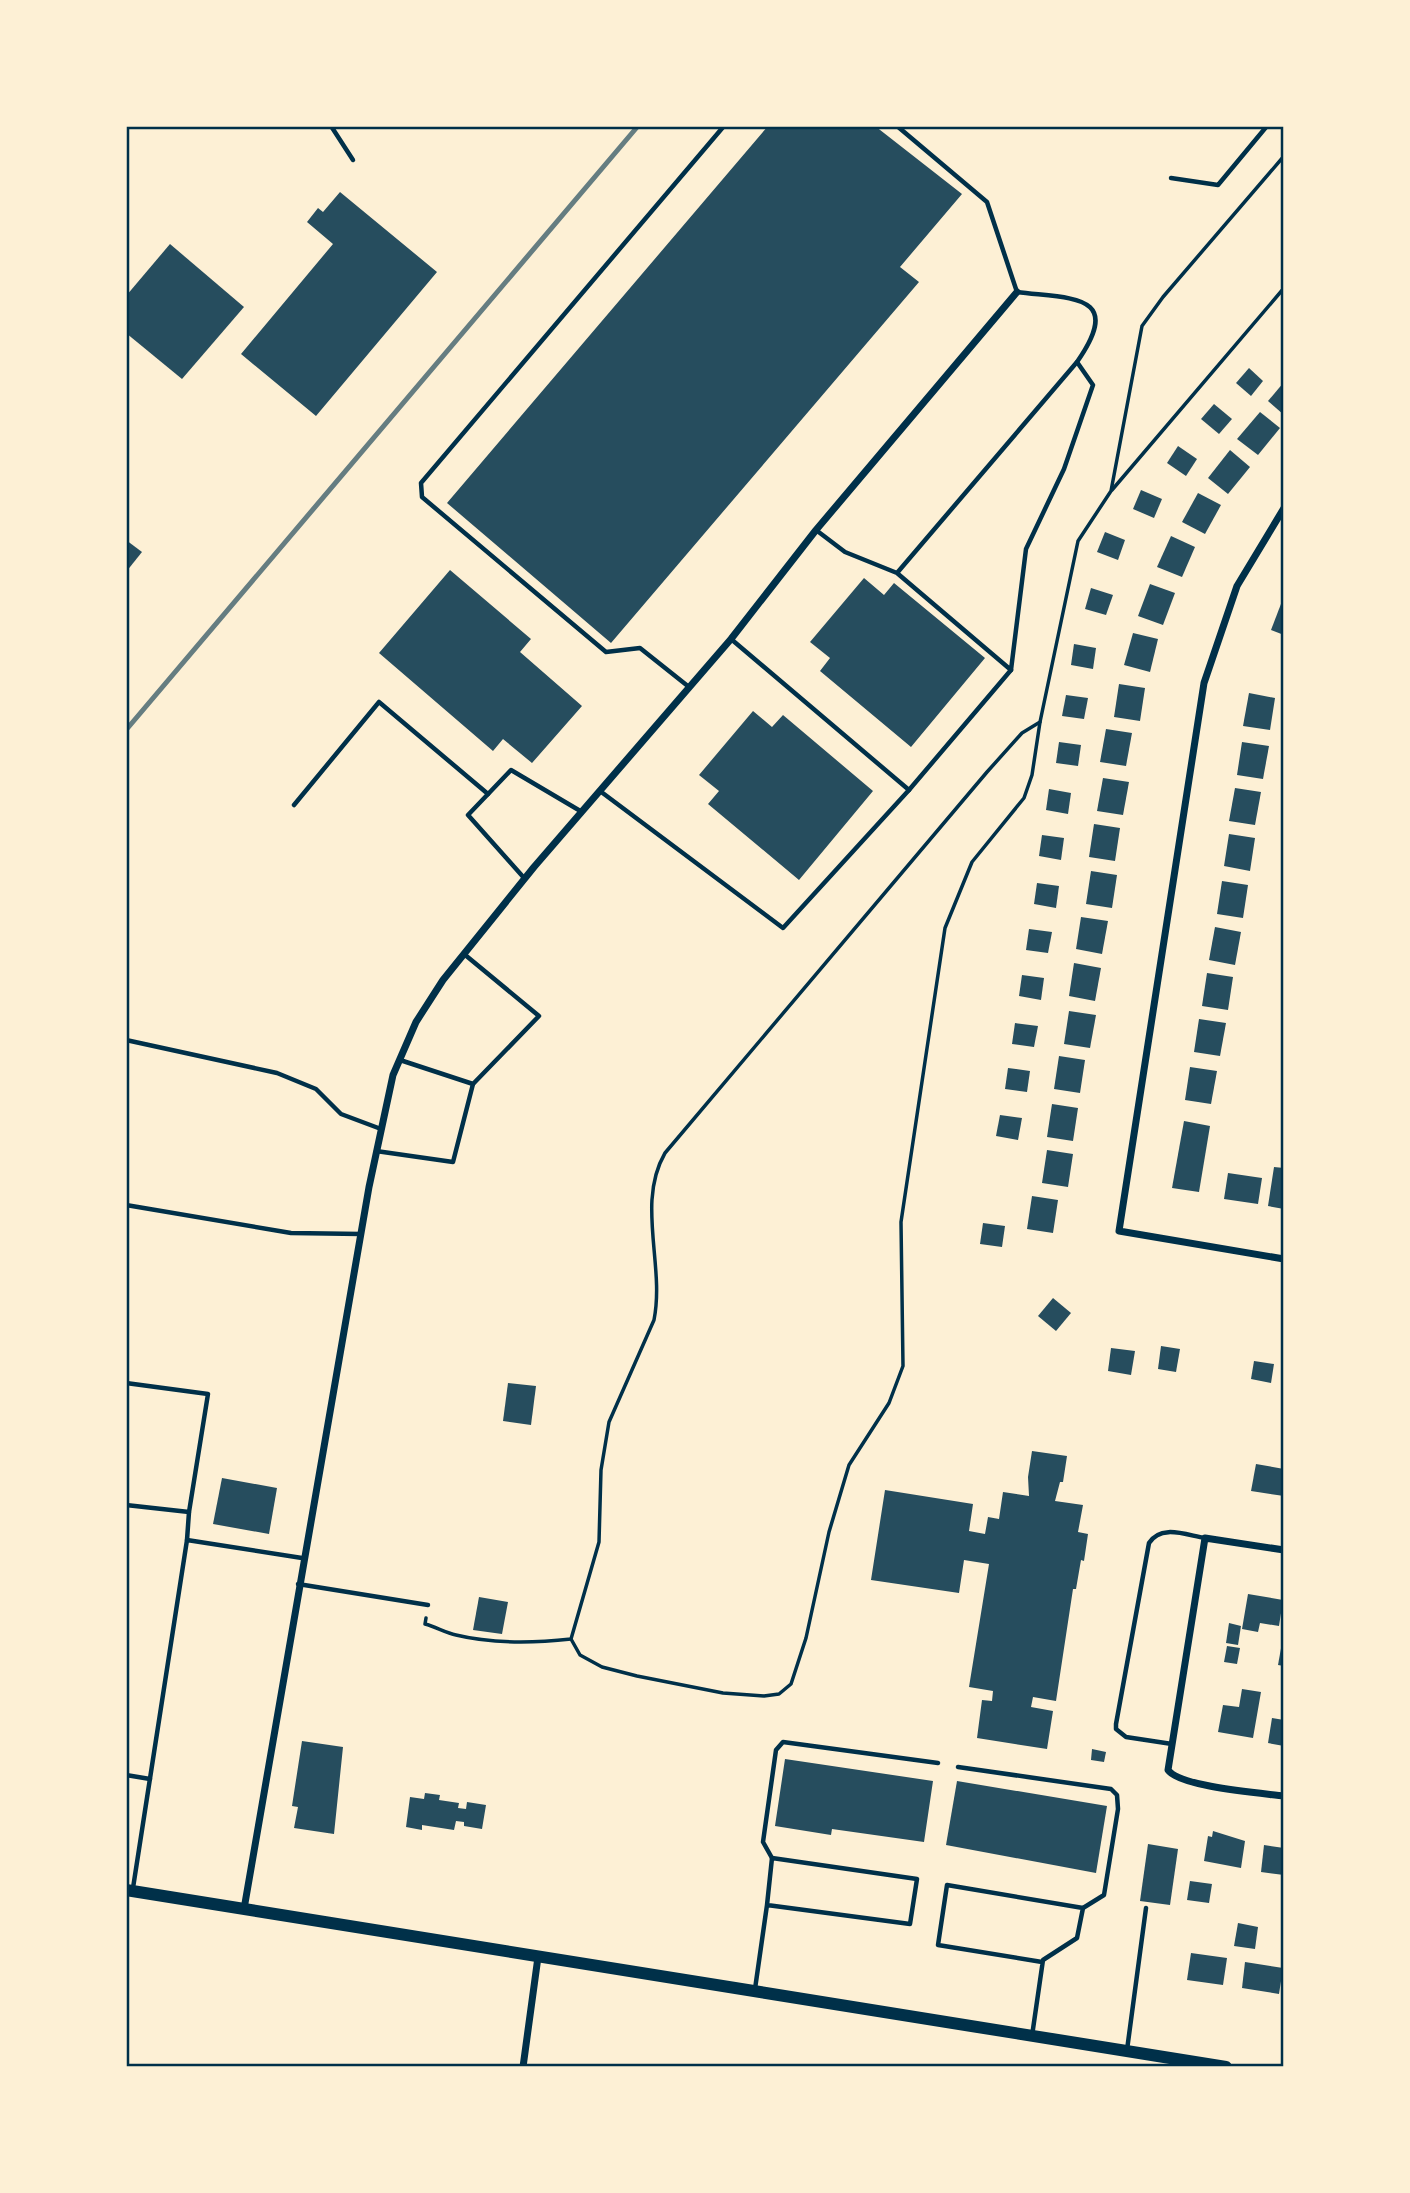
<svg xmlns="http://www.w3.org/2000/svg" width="1410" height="2193" viewBox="0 0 1410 2193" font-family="'Space Grotesk',sans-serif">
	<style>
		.building { fill: #264d5e }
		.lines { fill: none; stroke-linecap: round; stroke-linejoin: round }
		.path { stroke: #003049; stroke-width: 3.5 }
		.service { stroke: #003049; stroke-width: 4.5 }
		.minor { stroke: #003049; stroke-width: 7 }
		.secondary { stroke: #003049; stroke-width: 12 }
		.rail { stroke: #657d81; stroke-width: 5 }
		.neatline { fill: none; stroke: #003049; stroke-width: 2.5 }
	</style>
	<rect width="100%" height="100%" fill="#fdf0d5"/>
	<!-- building -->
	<g class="building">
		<polygon points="768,126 875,126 962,194 900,267 919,282 611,643 447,503"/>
		<polygon points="340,192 437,272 316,416 241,354 333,244 307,222 318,208 323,212"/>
		<polygon points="170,244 244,307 182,379 126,333 126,296"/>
		<polygon points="1249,368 1263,381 1251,396 1236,383"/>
		<polygon points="1284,382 1284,415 1268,401"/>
		<polygon points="1214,404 1232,419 1219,434 1201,419"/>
		<polygon points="1260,412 1280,428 1258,455 1237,439"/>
		<polygon points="1178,446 1197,459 1186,476 1167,463"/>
		<polygon points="1230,450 1250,467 1228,494 1208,478"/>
		<polygon points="1141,490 1162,499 1154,518 1133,509"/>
		<polygon points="1198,493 1221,505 1205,534 1182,522"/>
		<polygon points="1105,532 1125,540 1118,560 1097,552"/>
		<polygon points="1171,536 1195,547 1182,577 1157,567"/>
		<polygon points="126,540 142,552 126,572"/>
		<polygon points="450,570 531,639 520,652 582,706 532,763 503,739 493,751 379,653"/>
		<polygon points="864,578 884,595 894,583 985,658 911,747 820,671 830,658 810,642"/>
		<polygon points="1150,584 1175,593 1163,625 1138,616"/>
		<polygon points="1091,588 1113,595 1106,615 1085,609"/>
		<polygon points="1284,596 1284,635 1271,630"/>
		<polygon points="1133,633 1158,639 1150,672 1124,665"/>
		<polygon points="1074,644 1096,648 1093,669 1071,665"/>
		<polygon points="1119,684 1145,688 1140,721 1114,717"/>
		<polygon points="1249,693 1275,698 1270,730 1243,726"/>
		<polygon points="1066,695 1088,698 1084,719 1062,716"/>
		<polygon points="753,711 772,727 783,715 873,791 799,880 708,804 719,791 699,775"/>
		<polygon points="1106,729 1132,733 1126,766 1100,762"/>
		<polygon points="1059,742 1081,745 1078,766 1056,763"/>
		<polygon points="1242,742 1269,746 1263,779 1237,775"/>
		<polygon points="1103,778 1129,782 1123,815 1097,811"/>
		<polygon points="1235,788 1261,792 1255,825 1229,821"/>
		<polygon points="1049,789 1071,793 1068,814 1046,810"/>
		<polygon points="1094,824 1120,828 1115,861 1089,857"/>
		<polygon points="1229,834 1255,838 1250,871 1224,866"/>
		<polygon points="1042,835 1064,838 1061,860 1039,856"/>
		<polygon points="1091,871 1117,875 1112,908 1086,904"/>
		<polygon points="1222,881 1248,885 1243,918 1217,914"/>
		<polygon points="1037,883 1059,886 1056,908 1034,904"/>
		<polygon points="1081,917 1108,921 1102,954 1076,949"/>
		<polygon points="1215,927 1241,932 1235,965 1209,960"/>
		<polygon points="1029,929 1052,932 1048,953 1026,950"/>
		<polygon points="1074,963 1101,968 1095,1001 1069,996"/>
		<polygon points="1207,973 1233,977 1228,1010 1202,1006"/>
		<polygon points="1022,975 1044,978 1041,1000 1019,996"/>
		<polygon points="1069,1011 1096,1015 1090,1048 1064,1044"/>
		<polygon points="1199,1019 1226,1023 1220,1056 1194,1052"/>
		<polygon points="1015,1023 1038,1026 1034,1047 1012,1044"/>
		<polygon points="1059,1056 1085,1060 1080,1093 1054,1089"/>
		<polygon points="1190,1067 1217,1071 1211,1104 1185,1100"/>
		<polygon points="1008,1068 1030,1071 1027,1092 1005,1089"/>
		<polygon points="1052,1104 1078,1108 1073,1141 1047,1137"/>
		<polygon points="1000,1115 1022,1118 1018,1140 996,1136"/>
		<polygon points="1184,1121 1210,1126 1199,1192 1172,1188"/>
		<polygon points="1047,1150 1073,1154 1068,1187 1042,1183"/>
		<polygon points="1274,1167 1284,1168 1284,1209 1268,1206"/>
		<polygon points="1228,1173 1262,1178 1258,1204 1224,1199"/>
		<polygon points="1032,1196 1058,1200 1053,1233 1027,1229"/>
		<polygon points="983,1223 1005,1226 1002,1247 980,1244"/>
		<polygon points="1053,1298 1071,1313 1056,1331 1038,1316"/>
		<polygon points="1161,1346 1180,1349 1176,1372 1158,1369"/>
		<polygon points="1111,1348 1135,1351 1131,1375 1108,1371"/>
		<polygon points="1254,1361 1274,1364 1271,1383 1251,1379"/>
		<polygon points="508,1383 536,1386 531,1425 503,1421"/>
		<polygon points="1032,1451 1067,1456 1063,1482 1060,1482 1055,1501 1083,1505 1078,1532 1088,1534 1084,1561 1081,1560 1076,1589 1073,1589 1056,1701 1033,1697 1031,1707 1053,1711 1047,1749 977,1738 982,1700 992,1701 993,1691 969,1687 989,1564 964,1560 959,1593 871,1580 885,1490 973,1504 969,1531 985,1534 988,1517 999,1519 1003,1492 1029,1496 1028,1477"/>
		<polygon points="1256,1464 1284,1469 1284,1496 1251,1491"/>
		<polygon points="222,1478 277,1488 269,1534 213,1524"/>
		<polygon points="1248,1594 1283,1600 1279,1626 1260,1623 1258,1632 1242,1629"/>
		<polygon points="479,1597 508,1602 502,1634 473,1630"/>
		<polygon points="1229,1623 1241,1626 1238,1645 1226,1643"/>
		<polygon points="1283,1637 1284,1637 1284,1666 1278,1665"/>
		<polygon points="1227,1646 1240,1648 1237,1664 1224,1662"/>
		<polygon points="1242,1689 1261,1692 1253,1738 1218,1732 1223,1705 1239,1707"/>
		<polygon points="1272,1718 1284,1720 1284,1746 1268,1743"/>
		<polygon points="302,1741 343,1747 334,1834 294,1828 298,1807 292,1806"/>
		<polygon points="1092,1749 1106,1752 1104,1762 1091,1760"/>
		<polygon points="785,1759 933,1781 924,1842 832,1829 831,1835 775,1826"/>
		<polygon points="957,1781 1107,1806 1096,1873 946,1845"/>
		<polygon points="425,1793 440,1795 439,1800 459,1803 458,1808 466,1809 467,1802 486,1805 482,1829 464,1826 464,1822 456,1821 454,1830 422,1825 422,1830 406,1827 410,1797 424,1799"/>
		<polygon points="1213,1831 1245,1841 1241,1868 1204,1861 1208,1836 1212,1837"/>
		<polygon points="1148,1844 1178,1849 1170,1905 1140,1901"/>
		<polygon points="1264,1845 1284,1848 1284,1875 1261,1872"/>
		<polygon points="1190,1881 1212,1884 1209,1903 1187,1900"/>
		<polygon points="1238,1923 1258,1927 1255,1949 1234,1946"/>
		<polygon points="1191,1953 1227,1958 1223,1985 1187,1980"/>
		<polygon points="1245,1962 1283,1968 1279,1994 1242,1988"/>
	</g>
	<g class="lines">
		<!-- path -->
		<g class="path">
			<polyline points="1112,490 1284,288"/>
			<path d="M426,1618L425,1624C436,1627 446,1633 456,1635C493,1644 534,1643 571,1639L599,1542L601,1470L609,1422L654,1320C665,1265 636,1203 665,1153L987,772L1022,733L1040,722L1078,541L1111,491L1142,326L1163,297L1284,156"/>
			<polyline points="571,1639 580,1655 602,1667 637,1676 723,1693 764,1696 779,1694 791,1684 806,1638 829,1532 849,1465 889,1403 903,1366 901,1222 945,928 972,862 1024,798 1032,775 1040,722"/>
		</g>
		<!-- service -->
		<g class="service">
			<polyline points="331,126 353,160"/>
			<path d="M897,126L987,202L1017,292C1071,299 1125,293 1077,362"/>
			<polyline points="1171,178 1218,185 1267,126"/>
			<polyline points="816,530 845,552 897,573 1011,670 1026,549 1064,469 1093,385 1077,362 897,573"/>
			<polyline points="689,687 640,648 606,652 422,497 421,483 724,126"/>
			<polyline points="909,790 1011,670"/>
			<polyline points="600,791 783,928 909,790 731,639"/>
			<polyline points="294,805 379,702 488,794"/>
			<polyline points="525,879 468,815 511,770 582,812"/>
			<polyline points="126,1040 277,1073 316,1089 341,1114 381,1129"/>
			<polyline points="400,1060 473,1084 539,1016 464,954"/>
			<polyline points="376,1151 453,1162 473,1084"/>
			<polyline points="126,1205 291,1233 361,1234"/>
			<polyline points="126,1383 208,1394 189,1512 187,1540"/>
			<polyline points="126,1505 189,1512"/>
			<polyline points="298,1584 428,1605"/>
			<path d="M1172,1744L1126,1737L1116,1729V1724L1149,1543C1161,1524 1186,1535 1205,1538"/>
			<polyline points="958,1767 1111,1789 1117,1795 1118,1809 1104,1895 1083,1908"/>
			<polyline points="126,1775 150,1779"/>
			<polyline points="772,1858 763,1842 776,1750 783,1742 938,1763"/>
			<polyline points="133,1888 187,1540 302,1558"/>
			<polyline points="755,1989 767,1905 910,1924 917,1879 772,1858 767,1905"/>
			<polyline points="1032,2036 1043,1960 1077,1938 1083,1908 947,1885 938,1945 1042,1962"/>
			<polyline points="1127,2050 1146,1908"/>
		</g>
		<!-- minor -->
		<g class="minor">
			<polyline points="1284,508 1237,586 1204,683 1119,1231 1284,1259"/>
			<path d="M1284,1550L1205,1538L1168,1770C1180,1787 1261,1793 1284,1796"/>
			<polyline points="244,1909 369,1187 393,1075 416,1022 443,980 534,867 731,639 816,530 1017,292"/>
			<polyline points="523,2067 538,1957"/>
		</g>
		<!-- secondary -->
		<polyline class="secondary" points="126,1890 1226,2067"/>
		<!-- rail -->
		<polyline class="rail" points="126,730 638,126"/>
	</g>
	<!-- border -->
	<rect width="1410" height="2193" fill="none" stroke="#fdf0d5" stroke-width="256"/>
	<rect x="128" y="128" width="1154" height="1937" class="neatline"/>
</svg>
